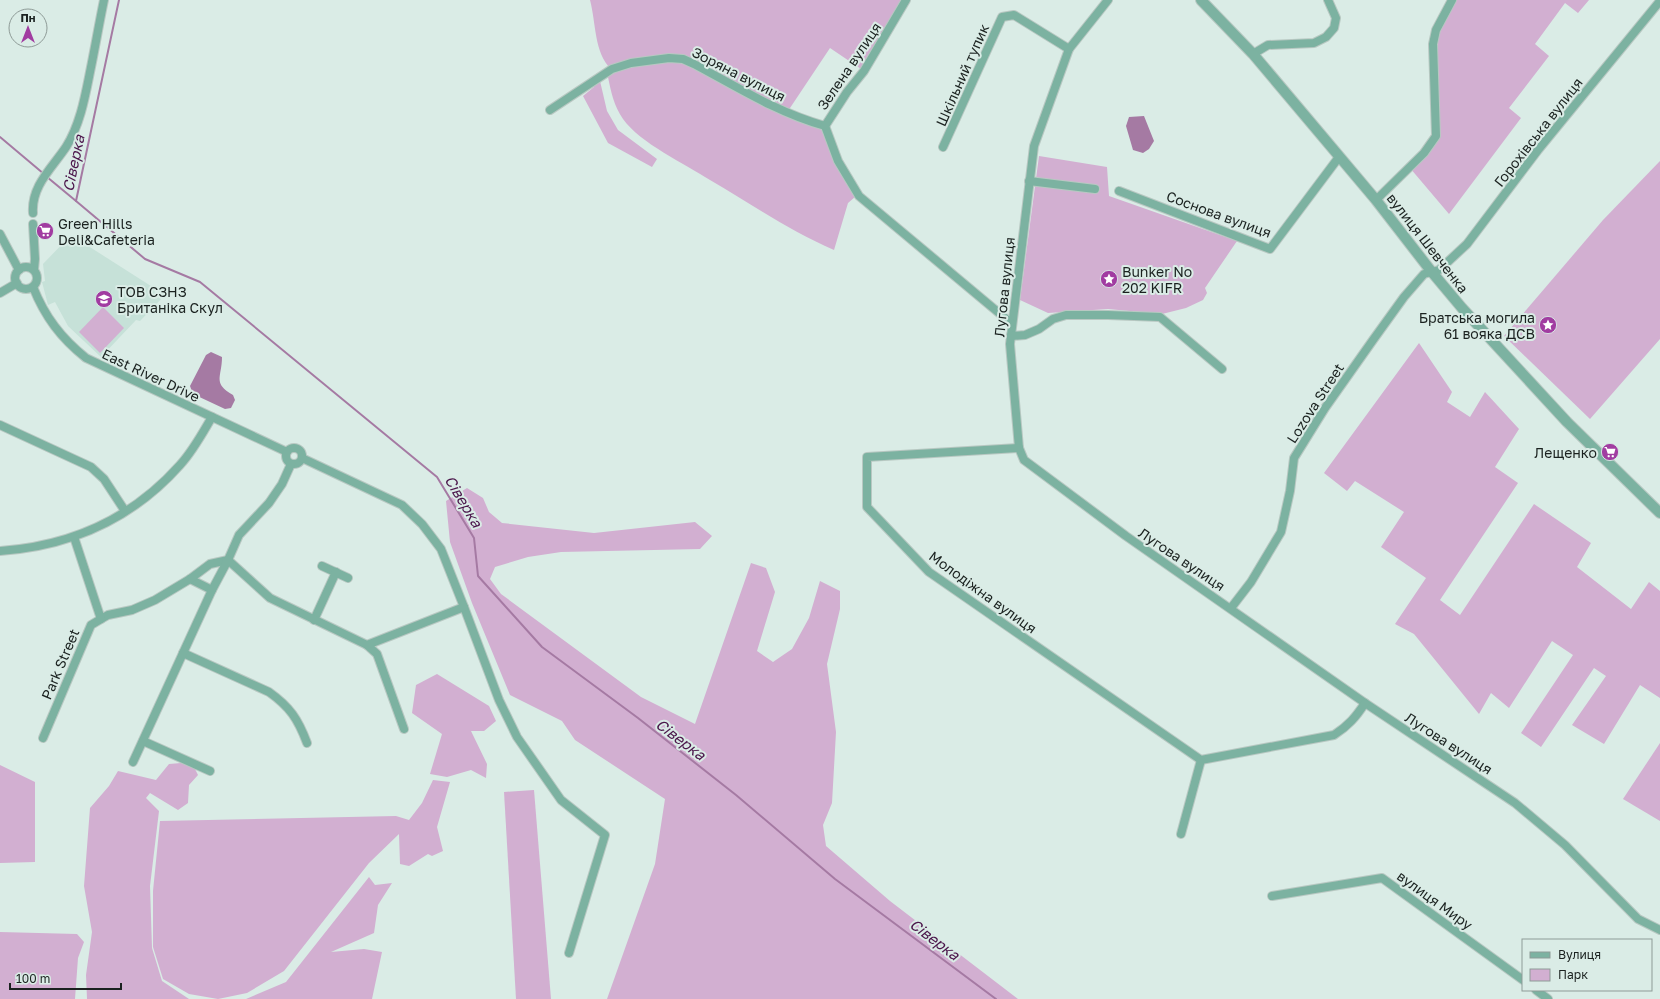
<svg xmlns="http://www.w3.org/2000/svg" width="1660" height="999" viewBox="0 0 1660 999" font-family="'Golos Text',sans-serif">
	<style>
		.built { fill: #c6e1d8 }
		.green { fill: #d2afd1 }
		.water { fill: #a57aa3 }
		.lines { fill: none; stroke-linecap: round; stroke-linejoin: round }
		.stream { stroke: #a57aa3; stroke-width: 2 }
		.minor-casing { stroke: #b8c8c2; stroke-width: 10 }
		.tertiary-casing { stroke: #b8c8c2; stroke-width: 12 }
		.minor { stroke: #7cb2a1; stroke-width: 8 }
		.tertiary { stroke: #7cb2a1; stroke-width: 10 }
		.labels { text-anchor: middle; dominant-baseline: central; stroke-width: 4; stroke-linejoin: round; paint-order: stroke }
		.street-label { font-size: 14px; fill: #1b2220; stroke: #daece6 }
		.poi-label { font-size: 14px; fill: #1b2220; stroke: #daece6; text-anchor: start }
		.water-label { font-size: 15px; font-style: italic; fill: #4b164b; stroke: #daece6 }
	</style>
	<rect width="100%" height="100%" fill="#daece6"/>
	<!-- built -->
	<polygon class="built" points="71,235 165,295 140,321 136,320 101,357 68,326 55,302 48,305 42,282 45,281 43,264"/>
	<!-- green -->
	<g class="green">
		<path d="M590,0H906L864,71L830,48L788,111L825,126L855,197L848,203L834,250C790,231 751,204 710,180C685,164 640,143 623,119C614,106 611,92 608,77L600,81L607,111L618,130L657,159L652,167L608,143L583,96L594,87L592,81L611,69C594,53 596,22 590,0Z"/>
		<polygon points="1452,0 1589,0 1578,13 1565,3 1535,44 1549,56 1509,108 1521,118 1449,214 1410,168 1436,136 1433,44"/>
		<polygon points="1039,156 1107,167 1109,196 1237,241 1205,288 1207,293 1203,300 1186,308 1162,314 1108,309 1048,313 1020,300"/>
		<polygon points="1660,161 1660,339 1590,419 1504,336 1603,220"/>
		<polygon points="103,307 124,328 100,353 79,332"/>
		<polygon points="1419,343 1452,392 1447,402 1470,417 1485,392 1519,429 1495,467 1518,483 1440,600 1460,615 1534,504 1591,543 1577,567 1631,609 1649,582 1660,591 1660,698 1640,685 1604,744 1572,725 1606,676 1594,668 1541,747 1521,733 1573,655 1552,641 1509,708 1491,693 1479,714 1414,634 1395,624 1426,578 1381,547 1404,512 1355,481 1347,491 1324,473"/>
		<polygon points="467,488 483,498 489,512 502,523 594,533 695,522 712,536 700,549 561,552 528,557 495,567 490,579 501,594 641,697 695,724 751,563 766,568 775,592 757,651 773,662 792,649 809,618 820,581 840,591 840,609 827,664 836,732 832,803 823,825 826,846 890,901 1018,999 607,999 655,864 665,799 575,740 562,721 510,695 472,603 450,542 446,501"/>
		<polygon points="437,674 489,706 496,721 484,731 471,731 487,764 486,778 471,770 447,777 430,774 442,734 412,713 416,685"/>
		<polygon points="1660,743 1660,821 1623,799"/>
		<polygon points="181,763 194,767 198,775 189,785 188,803 178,810 150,793 146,798 159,811 150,886 152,948 162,981 189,999 87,999 86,975 92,932 84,886 90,808 109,786 118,771 156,780 169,764"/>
		<polygon points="0,765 35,782 35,862 0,863"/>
		<polygon points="433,780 450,782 437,827 443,851 432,856 428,854 409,866 400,864 399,834 369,863 284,971 247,993 218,999 189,994 163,979 153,947 153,891 160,821 396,816 409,820 422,803"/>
		<polygon points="534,790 551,999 516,999 504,792"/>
		<polygon points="369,877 375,885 392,883 378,905 374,933 331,952 364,949 382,952 372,999 246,999 286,982"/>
		<polygon points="0,932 77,934 84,942 78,958 75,999 0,999"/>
	</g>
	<!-- water -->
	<g class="water">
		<polygon points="1144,116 1154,141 1149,149 1143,153 1133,150 1126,126 1129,117"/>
		<path d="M211,352L222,357C222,377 212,383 233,395L235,400L231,408L225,409L193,394L190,386L206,355Z"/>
	</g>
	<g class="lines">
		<!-- stream -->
		<g class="stream">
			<polyline points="119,0 76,201 145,259 200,282 437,477 474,538 478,576 542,647 638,718 736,795 835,879 996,999"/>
			<polyline points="0,137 44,174"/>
			<polyline points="47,177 76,201"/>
		</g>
		<defs>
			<g id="minor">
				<polyline points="1108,0 1069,49 1034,146 1010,344 1019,448 1024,460 1126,536 1365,703 1515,803 1565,845 1638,919 1660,930"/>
				<polyline points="1253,54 1268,45 1314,43 1326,37 1334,28 1336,18 1328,0"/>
				<path d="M550,110L612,69L631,63L669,58L683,59L694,64C737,87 778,113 825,126L838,161L859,196L1011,323"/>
				<polyline points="825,126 847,92 864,71 906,0"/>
				<polyline points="943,147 1002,17 1014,15 1069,49"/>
				<polyline points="1029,181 1095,189"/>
				<polyline points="1119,191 1270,249 1339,157"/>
				<polyline points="1376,200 1424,153 1436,136 1433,44 1436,30 1452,0"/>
				<path d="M33,213C31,186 52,168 66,147C80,125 85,97 90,72C95,48 99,24 104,0"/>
				<polyline points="33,224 35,259 34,270"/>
				<polyline points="0,234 19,270"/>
				<circle cx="26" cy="278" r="11"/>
				<path d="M33,287C45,317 61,338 86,358L287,452"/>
				<polyline points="0,293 17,283"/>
				<polyline points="1011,336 1025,335 1039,329 1053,319 1066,315 1108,315 1160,317 1222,369"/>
				<polyline points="0,425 91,467 104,479 125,511"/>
				<path d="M1019,448L867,457V507L929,572L1201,760L1334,735C1348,726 1356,717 1365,703"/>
				<circle cx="294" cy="456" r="8"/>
				<path d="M0,551C71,546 132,519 180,465C193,451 202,434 212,417"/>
				<polyline points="322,566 348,578"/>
				<polyline points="190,579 212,590"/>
				<polyline points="464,607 499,700 517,737 561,800 605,835 569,953"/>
				<polyline points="1231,608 1251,582 1281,532 1290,491 1294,458 1325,408 1373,340 1404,297 1424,274 1439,270 1467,244 1538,150 1660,1"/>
				<polyline points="101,619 108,615 132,610 155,600 190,579 210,564 228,560 239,535 269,503 282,484 291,464"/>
				<polyline points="314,620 336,572"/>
				<polyline points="367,645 377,654 404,729"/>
				<path d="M183,653L269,692C290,707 298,719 307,743"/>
				<polyline points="43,738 91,625 101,619 74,537"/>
				<polyline points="143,741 210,771"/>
				<polyline points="133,762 212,590 228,560 270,598 367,645 464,607 441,549 422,524 402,505 302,458"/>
				<polyline points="1181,834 1201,760"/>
				<polyline points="1272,896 1382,878 1523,980"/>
				<polyline points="1536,990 1548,999"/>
			</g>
			<polyline id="tertiary" points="1201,0 1253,54 1376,200 1431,271 1462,308 1567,422 1660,513"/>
		</defs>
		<!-- minor casing -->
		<use href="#minor" class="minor-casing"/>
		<!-- tertiary casing -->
		<use href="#tertiary" class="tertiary-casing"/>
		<!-- minor -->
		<use href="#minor" class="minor"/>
		<!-- tertiary -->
		<use href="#tertiary" class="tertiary"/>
	</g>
	<!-- icons -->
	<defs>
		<symbol id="supermarket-disc" viewBox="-11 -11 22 22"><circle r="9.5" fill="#a13ca1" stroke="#daece6"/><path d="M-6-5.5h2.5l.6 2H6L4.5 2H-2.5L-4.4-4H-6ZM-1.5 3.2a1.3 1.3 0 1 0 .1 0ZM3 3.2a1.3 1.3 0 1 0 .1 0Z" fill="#fff"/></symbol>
		<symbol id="sight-disc" viewBox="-11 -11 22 22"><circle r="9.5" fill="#a13ca1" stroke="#daece6"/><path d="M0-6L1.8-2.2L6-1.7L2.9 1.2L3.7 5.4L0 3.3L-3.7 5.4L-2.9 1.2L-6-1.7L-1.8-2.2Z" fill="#fff"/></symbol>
		<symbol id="school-disc" viewBox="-11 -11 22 22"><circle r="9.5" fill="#a13ca1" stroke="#daece6"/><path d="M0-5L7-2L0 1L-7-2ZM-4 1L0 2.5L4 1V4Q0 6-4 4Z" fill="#fff"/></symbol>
	</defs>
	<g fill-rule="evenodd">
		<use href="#supermarket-disc" x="35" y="221" width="20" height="20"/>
		<use href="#sight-disc" x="1099" y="269" width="20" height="20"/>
		<use href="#school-disc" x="94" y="289" width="20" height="20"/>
		<use href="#sight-disc" x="1538" y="315" width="20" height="20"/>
		<use href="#supermarket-disc" x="1600" y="442" width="20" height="20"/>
	</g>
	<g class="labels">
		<!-- street labels -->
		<g class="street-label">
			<text transform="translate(849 66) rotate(-56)">Зелена вулиця</text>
			<text transform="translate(739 74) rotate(27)">Зоряна вулиця</text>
			<text transform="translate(962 75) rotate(-66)">Шкільний тупик</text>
			<text transform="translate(1538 132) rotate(-52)">Горохівська вулиця</text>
			<text transform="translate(1219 214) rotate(20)">Соснова вулиця</text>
			<text transform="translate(1428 243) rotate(52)">вулиця Шевченка</text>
			<text transform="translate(1004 287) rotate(-84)">Лугова вулиця</text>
			<text transform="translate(151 375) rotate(25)">Еаst Rіvеr Drive</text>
			<text transform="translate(1315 403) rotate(-57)">Lozova Street</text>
			<text transform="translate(1182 559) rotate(34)">Лугова вулиця</text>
			<text transform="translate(983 592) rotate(36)">Молодіжна вулиця</text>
			<text transform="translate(60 664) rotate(-67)">Park Street</text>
			<text transform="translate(1449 743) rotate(33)">Лугова вулиця</text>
			<text transform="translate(1435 900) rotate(36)">вулиця Миру</text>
		</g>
		<!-- poi labels -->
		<g class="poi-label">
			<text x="58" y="223">Green Hills<tspan x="58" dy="16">Deli&amp;Cafeteria</tspan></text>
			<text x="1122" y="271">Bunker No<tspan x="1122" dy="16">202 KIFR</tspan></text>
			<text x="117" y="291">ТОВ СЗНЗ<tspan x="117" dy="16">Британіка Скул</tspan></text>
			<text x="1535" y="317" text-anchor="end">Братська могила<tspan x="1535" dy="16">61 вояка ДСВ</tspan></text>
			<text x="1597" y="452" text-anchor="end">Лещенко</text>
		</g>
		<!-- water labels -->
		<g class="water-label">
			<text transform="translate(73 163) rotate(-78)">Сіверка</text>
			<text transform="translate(464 501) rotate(59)">Сіверка</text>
			<text transform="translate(681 739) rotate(37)">Сіверка</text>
			<text transform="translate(935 939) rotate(37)">Сіверка</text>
		</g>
	</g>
	<!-- legend -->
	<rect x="1522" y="939" width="130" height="52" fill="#daece6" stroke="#8e9b97"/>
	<rect x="1530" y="952" width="20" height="6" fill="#7cb2a1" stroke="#8e9b97"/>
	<text x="1558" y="959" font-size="12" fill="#1b2220">Вулиця</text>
	<rect x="1530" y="969" width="20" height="12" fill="#d2afd1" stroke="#8e9b97"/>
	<text x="1558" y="979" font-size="12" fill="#1b2220">Парк</text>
	<!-- north arrow -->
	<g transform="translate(28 28)"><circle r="19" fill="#daece6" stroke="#8e9b97"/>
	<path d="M0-3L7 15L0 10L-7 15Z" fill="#a13ca1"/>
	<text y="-6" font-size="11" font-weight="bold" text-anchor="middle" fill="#1b2220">Пн</text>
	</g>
	<!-- scale -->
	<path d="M10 983v6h111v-6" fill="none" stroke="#1b2220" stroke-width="2"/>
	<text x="16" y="983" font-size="12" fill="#1b2220" stroke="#daece6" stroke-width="3" paint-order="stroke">100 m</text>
</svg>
